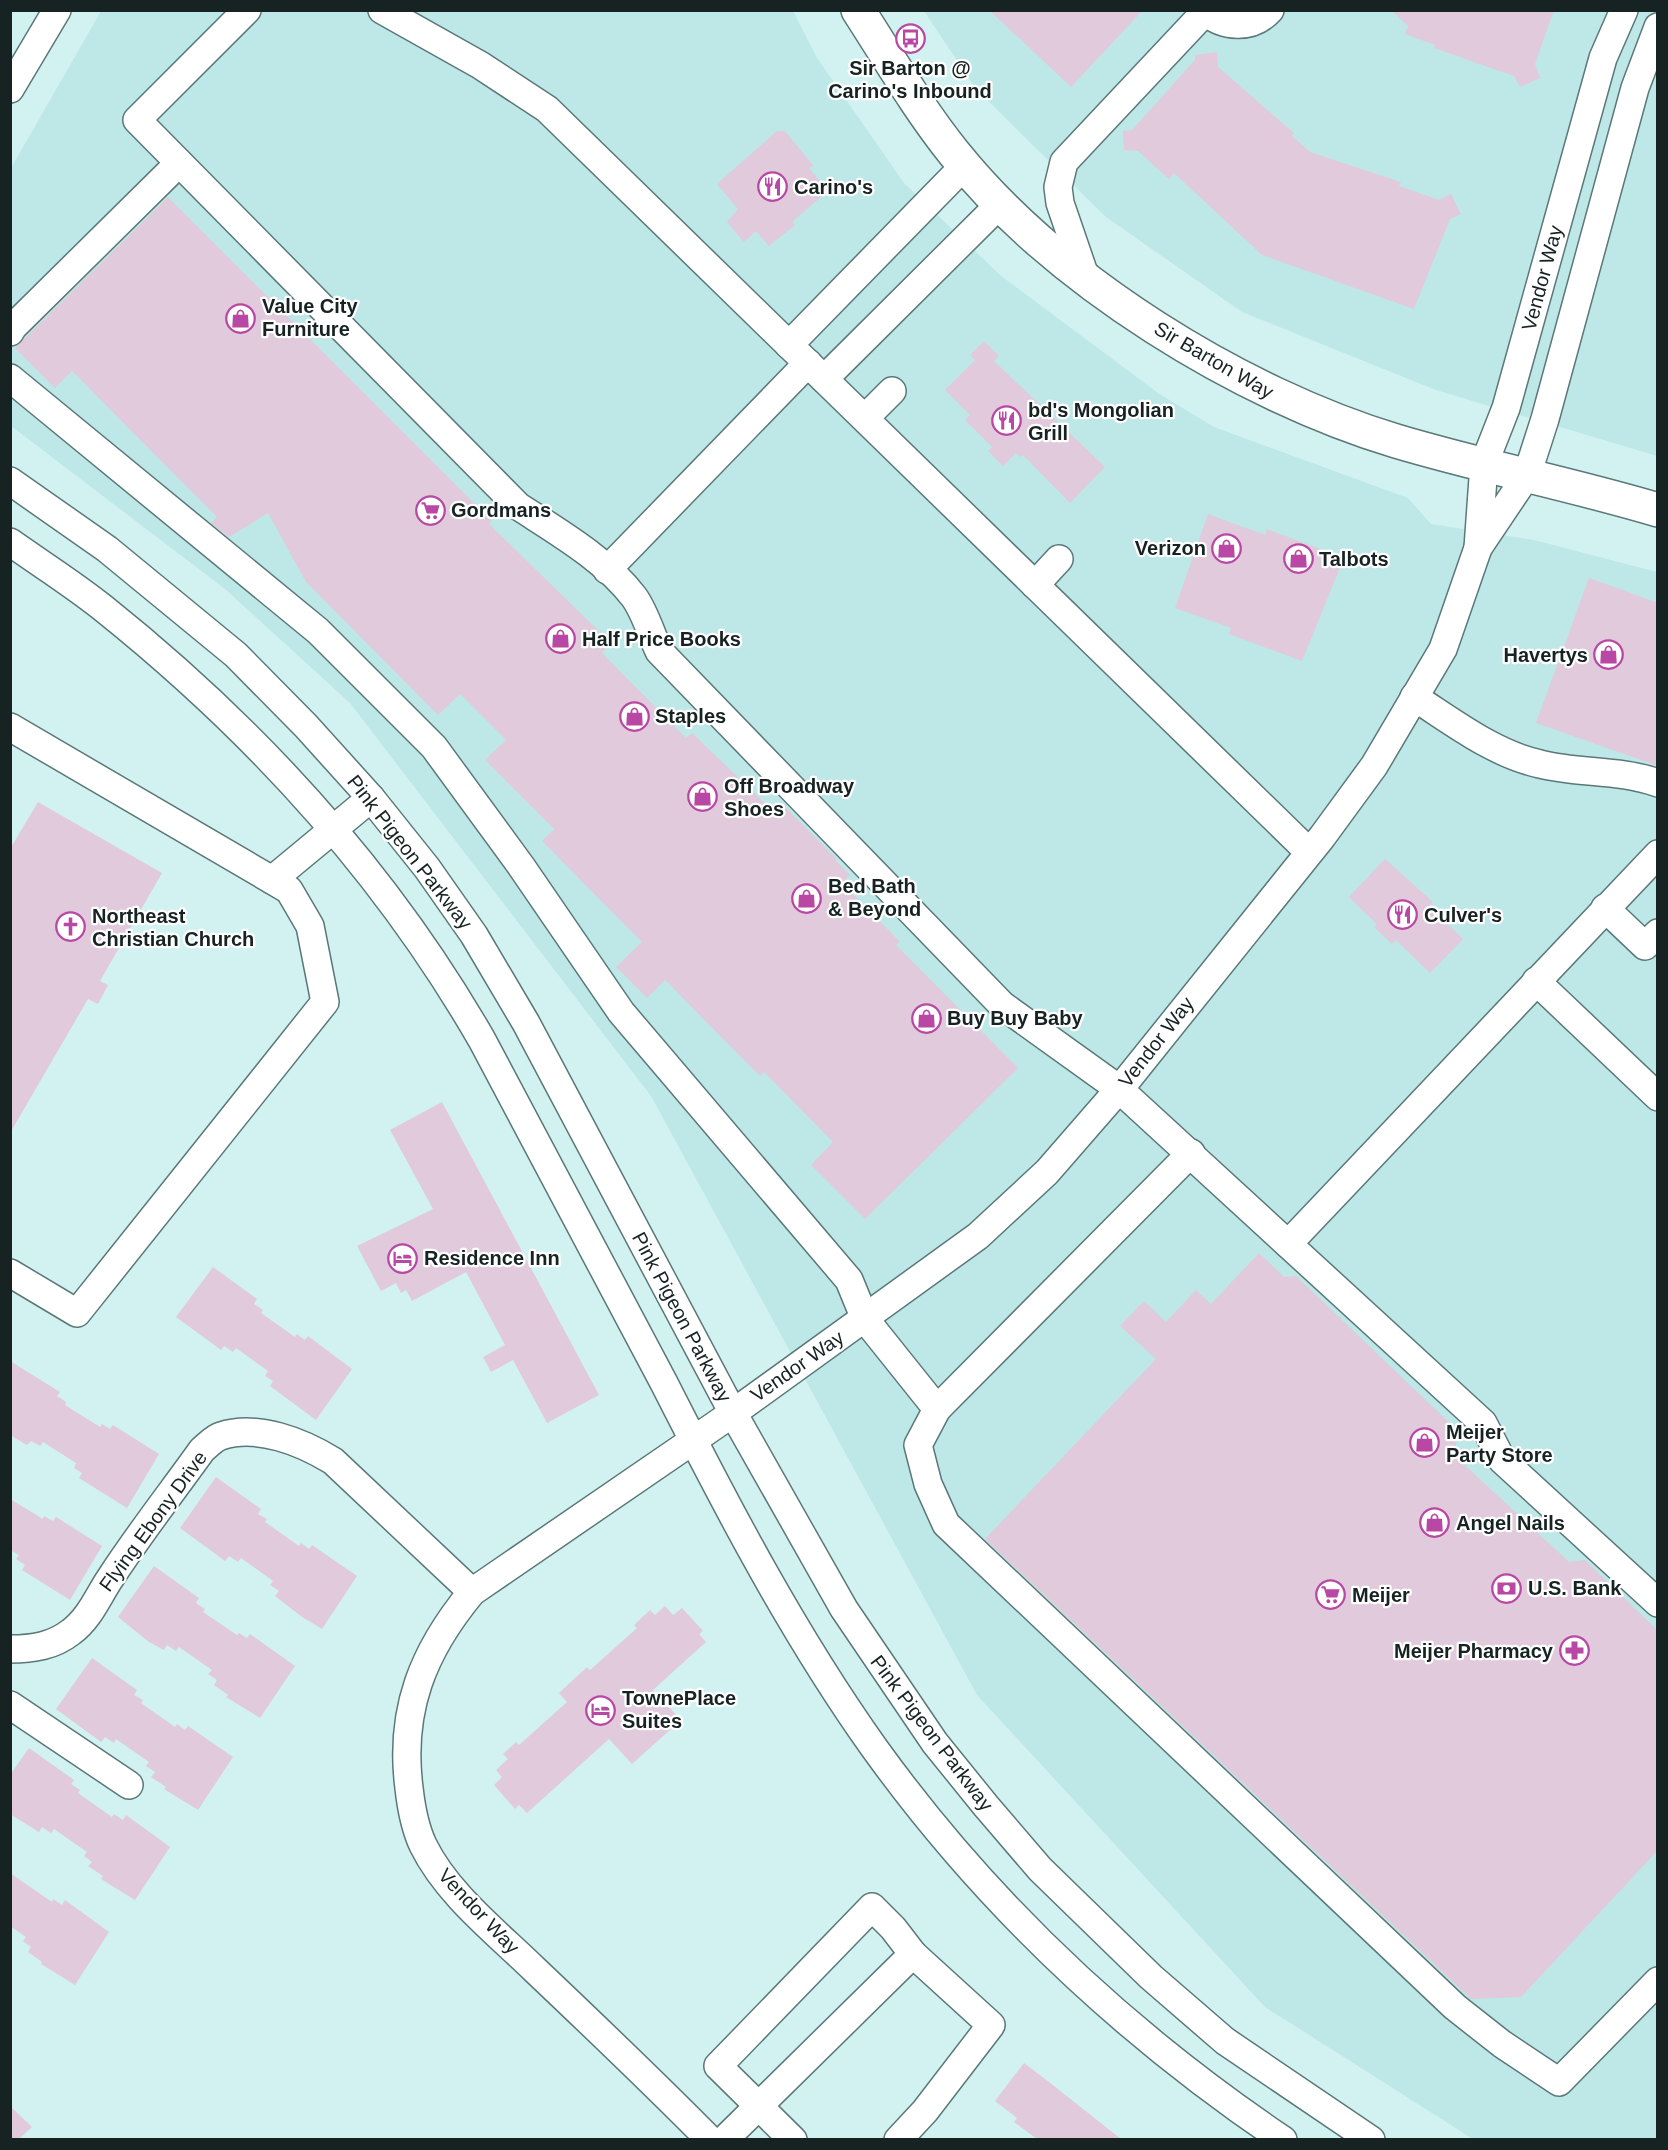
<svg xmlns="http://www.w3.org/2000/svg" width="1668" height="2150" viewBox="0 0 1668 2150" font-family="Helvetica,sans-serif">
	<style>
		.built { fill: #bee7e7 }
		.building { fill: #e1cadb }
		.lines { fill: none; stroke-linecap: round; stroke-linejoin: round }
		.minor-casing { stroke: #5b7878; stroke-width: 30 }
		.major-casing { stroke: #5b7878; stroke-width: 36 }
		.minor { stroke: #fff; stroke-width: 27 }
		.major { stroke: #fff; stroke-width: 33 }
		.labels { text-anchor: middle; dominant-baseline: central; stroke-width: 4.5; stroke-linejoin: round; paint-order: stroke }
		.poi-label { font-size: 20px; font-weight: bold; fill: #172222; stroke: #fff; text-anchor: start }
		.street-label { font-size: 20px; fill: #172222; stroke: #fff }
	</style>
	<rect width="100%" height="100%" fill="#d2f2f2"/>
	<!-- built -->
	<g class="built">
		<polygon points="101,11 793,11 817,58 904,183 1000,275 1158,393 1214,427 1408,498 1431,524 1534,540 1657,572 1657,2139 1473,2139 1265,2007 977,1695 651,1096 350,703 225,589 11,426 11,168"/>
		<polygon points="924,11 1657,11 1657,456 1436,390 1242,312 1106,217 976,89"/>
	</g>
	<!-- building -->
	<g class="building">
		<polygon points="989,10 1143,10 1071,87"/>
		<polygon points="1391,10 1554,10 1535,64 1540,78 1520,87 1514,76 1434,48 1435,45 1405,34 1408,26"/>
		<polygon points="1217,52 1218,67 1294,133 1292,136 1310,152 1401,182 1399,186 1439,200 1451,194 1461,214 1450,219 1414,309 1262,255 1174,173 1169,179 1138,151 1124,150 1123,131 1132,130 1195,60 1195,55"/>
		<polygon points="777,131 785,131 813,165 809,168 828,191 792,222 795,225 769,246 756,231 744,242 727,222 738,209 717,184"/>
		<polygon points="168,197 492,521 489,524 611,643 602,653 686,738 692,733 774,812 782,804 837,859 836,861 850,875 842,883 900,942 896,945 1018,1068 865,1219 811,1165 833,1142 764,1072 760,1076 665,980 647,998 616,967 642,942 542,841 554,829 485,760 506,740 460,694 438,715 306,582 268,513 229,537 211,523 217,517 72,371 55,388 15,348"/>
		<polygon points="984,341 999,356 994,361 1105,467 1070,503 1023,455 1020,457 1016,453 1003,466 988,451 992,447 965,420 970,415 945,390 975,360 970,355"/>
		<polygon points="1208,514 1265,535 1267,529 1344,558 1302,661 1229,634 1231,628 1175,608"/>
		<polygon points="1589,578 1658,603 1658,766 1536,723"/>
		<polygon points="38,802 162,873 100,981 108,985 98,1004 88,999 10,1133 10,849"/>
		<polygon points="1385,859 1433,902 1429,906 1463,939 1430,973 1396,940 1392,944 1374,927 1377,924 1349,897"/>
		<polygon points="442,1102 599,1395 547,1423 513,1360 491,1372 483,1357 505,1345 466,1272 412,1301 406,1290 401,1293 396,1283 381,1291 357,1246 433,1209 390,1130"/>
		<polygon points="1259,1253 1284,1277 1296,1276 1456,1429 1456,1457 1569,1562 1585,1560 1656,1629 1658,1850 1521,1997 1471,1999 985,1539 1156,1359 1120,1326 1144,1301 1166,1322 1196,1290 1211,1304"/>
		<polygon points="213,1267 257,1299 254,1304 263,1310 261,1313 295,1337 297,1334 305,1340 308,1336 352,1369 316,1420 270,1386 273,1381 265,1376 268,1371 236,1348 233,1352 224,1346 221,1350 176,1317"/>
		<polygon points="10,1361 60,1392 57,1396 66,1402 65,1405 100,1427 102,1424 110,1429 113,1425 159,1454 127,1508 79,1478 82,1473 74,1468 76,1463 43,1442 40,1446 31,1441 27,1445 10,1435"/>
		<polygon points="216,1477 261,1509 258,1514 267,1519 265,1522 299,1546 301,1543 309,1549 312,1545 357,1576 322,1629 302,1617 275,1596 279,1591 270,1585 273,1581 241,1558 238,1562 229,1556 225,1561 180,1528"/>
		<polygon points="10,1499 43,1519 44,1516 53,1521 56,1517 102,1546 70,1600 22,1570 25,1565 16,1559 19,1555 10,1550"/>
		<polygon points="154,1566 199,1598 196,1603 205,1609 203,1612 237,1635 239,1633 247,1638 250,1634 295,1666 260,1718 226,1697 228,1695 214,1685 217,1680 208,1674 212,1670 179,1647 176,1651 167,1645 164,1650 149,1642 118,1617"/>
		<polygon points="665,1606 673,1615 682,1608 703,1631 699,1634 706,1642 653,1690 681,1720 632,1764 609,1739 527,1813 519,1805 515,1809 494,1785 502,1777 496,1770 508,1759 503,1754 516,1742 519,1745 567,1702 559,1693 587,1667 590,1670 637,1628 634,1625 650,1610 655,1615"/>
		<polygon points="92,1658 137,1690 134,1695 143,1700 141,1703 175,1727 177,1724 185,1730 188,1726 233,1757 198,1810 164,1789 166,1787 151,1777 155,1772 146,1766 149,1762 116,1739 114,1743 105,1737 101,1742 56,1709"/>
		<polygon points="29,1748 74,1780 71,1784 80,1790 78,1793 112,1817 114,1814 123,1820 126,1815 170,1847 135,1900 101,1879 103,1876 88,1866 92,1862 84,1856 87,1852 54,1829 51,1833 42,1827 39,1832 10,1814 10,1775"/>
		<polygon points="10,1873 52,1902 53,1899 62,1905 65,1900 109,1932 75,1985 41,1964 42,1962 28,1952 31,1947 23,1941 26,1937 10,1926"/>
		<polygon points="1024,2063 1049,2082 1121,2139 1037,2139 1014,2122 1017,2118 995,2101"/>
		<polygon points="10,2106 32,2127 19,2139 10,2139"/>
	</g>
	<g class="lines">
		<defs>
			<g id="minor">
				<path d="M247,10L137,120L518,506C558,532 605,559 634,597C645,612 651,634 659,651L1002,1005L1119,1089L1483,1423L1502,1460L1658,1603"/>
				<polyline points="382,10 480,65 547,109 1309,852"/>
				<path d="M1203,10C1223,28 1252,30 1270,10"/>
				<polyline points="10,89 57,10"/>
				<polyline points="1086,279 1060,203 1058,187 1064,162 1205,12"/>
				<polyline points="10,332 13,327 179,163"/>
				<polyline points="789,345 965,165"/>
				<polyline points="10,378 318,631 434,747 521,866 621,1012 849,1280 865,1319 937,1409"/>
				<polyline points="824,379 1001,203"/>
				<polyline points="865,418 892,391"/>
				<polyline points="10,481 107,549 236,655 306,726 371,798 427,868 474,935 526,1023 733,1413 844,1609 935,1743 986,1806 1040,1869 1151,1977 1225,2041 1371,2140"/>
				<path d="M10,542C41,564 73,584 103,608C253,728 386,873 482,1040C543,1155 604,1269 664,1383C728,1509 793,1634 875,1749C986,1903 1126,2034 1283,2140"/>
				<polyline points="1478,548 1484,464 1506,408 1603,58 1624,10"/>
				<polyline points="607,570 808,363"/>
				<polyline points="1035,585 1059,559"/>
				<path d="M1414,697C1453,722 1494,754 1540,764C1579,774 1619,769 1658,783"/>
				<polyline points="10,727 289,890 310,926 325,1002 77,1313 10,1273"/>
				<polyline points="272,880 371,798"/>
				<polyline points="1605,908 1645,946 1658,933"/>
				<polyline points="1536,981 1658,1097"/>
				<polyline points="1191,1153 937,1409 918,1445 928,1484 946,1524 1455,2007 1502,2044 1559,2082 1658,1981"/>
				<polyline points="1288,1244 1658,854"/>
				<path d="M10,1649C33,1649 53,1646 71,1632C90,1618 98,1596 111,1577C139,1534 172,1492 202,1450C207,1446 214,1438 221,1436C258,1424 302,1442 333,1461L472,1592"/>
				<polyline points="10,1705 129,1785"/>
				<path d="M710,2140C653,2082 593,2025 534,1969C496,1932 447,1894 423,1845C415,1828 411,1806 409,1788C399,1710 423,1651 472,1592L733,1413L978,1236L1047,1172L1127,1080L1322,837L1374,766L1443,649L1478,548L1527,475L1545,419L1635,88L1658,27"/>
				<polyline points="724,2140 913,1954"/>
				<polyline points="793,2140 718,2066 872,1907 893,1928 913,1954 991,2025 925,2111 898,2140"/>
			</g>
			<path id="major" d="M858,10C889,58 918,108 954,153C1057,281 1240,394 1396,441C1483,467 1571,484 1658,510"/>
		</defs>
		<!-- minor casing -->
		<use href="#minor" class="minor-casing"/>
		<!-- major casing -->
		<use href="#major" class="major-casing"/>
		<!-- minor -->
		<use href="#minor" class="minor"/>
		<!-- major -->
		<use href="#major" class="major"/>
	</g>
	<!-- icons -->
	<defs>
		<symbol id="bus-ring" viewBox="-11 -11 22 22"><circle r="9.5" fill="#fff" stroke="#b848a4" stroke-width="1.5"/><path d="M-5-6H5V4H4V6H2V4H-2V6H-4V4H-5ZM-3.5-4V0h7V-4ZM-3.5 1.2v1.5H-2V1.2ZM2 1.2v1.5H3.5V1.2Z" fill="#b848a4"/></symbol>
		<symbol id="restaurant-ring" viewBox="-11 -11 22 22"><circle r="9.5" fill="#fff" stroke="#b848a4" stroke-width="1.5"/><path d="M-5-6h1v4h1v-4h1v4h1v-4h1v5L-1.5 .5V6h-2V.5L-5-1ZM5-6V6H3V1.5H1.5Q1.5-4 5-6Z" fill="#b848a4"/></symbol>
		<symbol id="shop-ring" viewBox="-11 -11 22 22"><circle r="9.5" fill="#fff" stroke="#b848a4" stroke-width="1.5"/><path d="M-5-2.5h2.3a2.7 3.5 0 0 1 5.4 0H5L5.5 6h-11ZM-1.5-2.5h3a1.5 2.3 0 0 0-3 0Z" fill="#b848a4"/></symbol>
		<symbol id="supermarket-ring" viewBox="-11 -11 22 22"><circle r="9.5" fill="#fff" stroke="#b848a4" stroke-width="1.5"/><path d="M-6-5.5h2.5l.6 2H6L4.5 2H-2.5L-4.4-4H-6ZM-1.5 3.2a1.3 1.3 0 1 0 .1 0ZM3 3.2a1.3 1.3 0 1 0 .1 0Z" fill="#b848a4"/></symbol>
		<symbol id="church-ring" viewBox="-11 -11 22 22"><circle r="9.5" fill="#fff" stroke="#b848a4" stroke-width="1.5"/><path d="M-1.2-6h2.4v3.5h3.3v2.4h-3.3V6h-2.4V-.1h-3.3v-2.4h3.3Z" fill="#b848a4"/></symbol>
		<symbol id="hotel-ring" viewBox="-11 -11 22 22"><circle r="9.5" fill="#fff" stroke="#b848a4" stroke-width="1.5"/><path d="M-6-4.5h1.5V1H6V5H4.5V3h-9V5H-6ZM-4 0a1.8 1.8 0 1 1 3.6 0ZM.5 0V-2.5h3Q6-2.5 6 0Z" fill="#b848a4"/></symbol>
		<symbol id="bank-ring" viewBox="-11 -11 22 22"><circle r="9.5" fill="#fff" stroke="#b848a4" stroke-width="1.5"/><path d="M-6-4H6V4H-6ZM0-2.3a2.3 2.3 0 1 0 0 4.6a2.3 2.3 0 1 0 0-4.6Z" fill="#b848a4"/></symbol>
		<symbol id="pharmacy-ring" viewBox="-11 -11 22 22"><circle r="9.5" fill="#fff" stroke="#b848a4" stroke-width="1.5"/><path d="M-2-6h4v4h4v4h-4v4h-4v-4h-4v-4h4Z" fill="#b848a4"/></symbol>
	</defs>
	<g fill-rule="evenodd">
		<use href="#bus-ring" x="894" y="22" width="33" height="33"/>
		<use href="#restaurant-ring" x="756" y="170" width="33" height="33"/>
		<use href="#shop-ring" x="224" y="302" width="33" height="33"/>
		<use href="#restaurant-ring" x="990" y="404" width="33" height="33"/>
		<use href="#supermarket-ring" x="414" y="494" width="33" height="33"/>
		<use href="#shop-ring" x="1210" y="532" width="33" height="33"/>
		<use href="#shop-ring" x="1282" y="542" width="33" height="33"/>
		<use href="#shop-ring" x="544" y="622" width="33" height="33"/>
		<use href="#shop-ring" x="1592" y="638" width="33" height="33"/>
		<use href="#shop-ring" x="618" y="700" width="33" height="33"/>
		<use href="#shop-ring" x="686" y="780" width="33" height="33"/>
		<use href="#shop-ring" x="790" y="882" width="33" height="33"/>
		<use href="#restaurant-ring" x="1386" y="898" width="33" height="33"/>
		<use href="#church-ring" x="54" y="910" width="33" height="33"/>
		<use href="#shop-ring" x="910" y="1002" width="33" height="33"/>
		<use href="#hotel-ring" x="386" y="1242" width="33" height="33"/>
		<use href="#shop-ring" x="1408" y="1426" width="33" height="33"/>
		<use href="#shop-ring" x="1418" y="1506" width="33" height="33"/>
		<use href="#bank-ring" x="1490" y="1572" width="33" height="33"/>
		<use href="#supermarket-ring" x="1314" y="1578" width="33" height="33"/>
		<use href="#pharmacy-ring" x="1558" y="1634" width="33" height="33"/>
		<use href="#hotel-ring" x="584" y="1694" width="33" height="33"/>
	</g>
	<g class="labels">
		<!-- poi labels -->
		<g class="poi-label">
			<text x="910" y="68" text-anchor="middle">Sir Barton @<tspan x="910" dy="23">Carino's Inbound</tspan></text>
			<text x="794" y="187">Carino's</text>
			<text x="262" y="306">Value City<tspan x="262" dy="23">Furniture</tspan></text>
			<text x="1028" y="410">bd's Mongolian<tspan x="1028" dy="23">Grill</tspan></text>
			<text x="451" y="510">Gordmans</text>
			<text x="1206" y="548" text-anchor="end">Verizon</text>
			<text x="1319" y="559">Talbots</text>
			<text x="582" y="639">Half Price Books</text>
			<text x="1588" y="655" text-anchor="end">Havertys</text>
			<text x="655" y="716">Staples</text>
			<text x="724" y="786">Off Broadway<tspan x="724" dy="23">Shoes</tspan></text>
			<text x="828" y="886">Bed Bath<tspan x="828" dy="23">&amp; Beyond</tspan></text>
			<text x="1424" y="915">Culver's</text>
			<text x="92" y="916">Northeast<tspan x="92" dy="23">Christian Church</tspan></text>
			<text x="947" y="1018">Buy Buy Baby</text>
			<text x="424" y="1258">Residence Inn</text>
			<text x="1446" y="1432">Meijer<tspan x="1446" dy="23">Party Store</tspan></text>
			<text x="1456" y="1523">Angel Nails</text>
			<text x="1528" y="1588">U.S. Bank</text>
			<text x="1352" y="1595">Meijer</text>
			<text x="1553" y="1651" text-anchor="end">Meijer Pharmacy</text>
			<text x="622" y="1698">TownePlace<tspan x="622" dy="23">Suites</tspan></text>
		</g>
		<!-- street labels -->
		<g class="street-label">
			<text transform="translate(1542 278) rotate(-75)">Vendor Way</text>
			<text transform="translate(1214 360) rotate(30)">Sir Barton Way</text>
			<text transform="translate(410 852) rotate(52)">Pink Pigeon Parkway</text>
			<text transform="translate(1156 1042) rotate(-52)">Vendor Way</text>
			<text transform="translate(682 1317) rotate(62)">Pink Pigeon Parkway</text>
			<text transform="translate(797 1366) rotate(-35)">Vendor Way</text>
			<text transform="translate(153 1521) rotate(-54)">Flying Ebony Drive</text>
			<text transform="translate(932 1733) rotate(53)">Pink Pigeon Parkway</text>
			<text transform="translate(479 1911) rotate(47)">Vendor Way</text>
		</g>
	</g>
	<!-- border -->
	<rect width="1668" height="2150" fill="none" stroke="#172222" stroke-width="24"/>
</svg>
